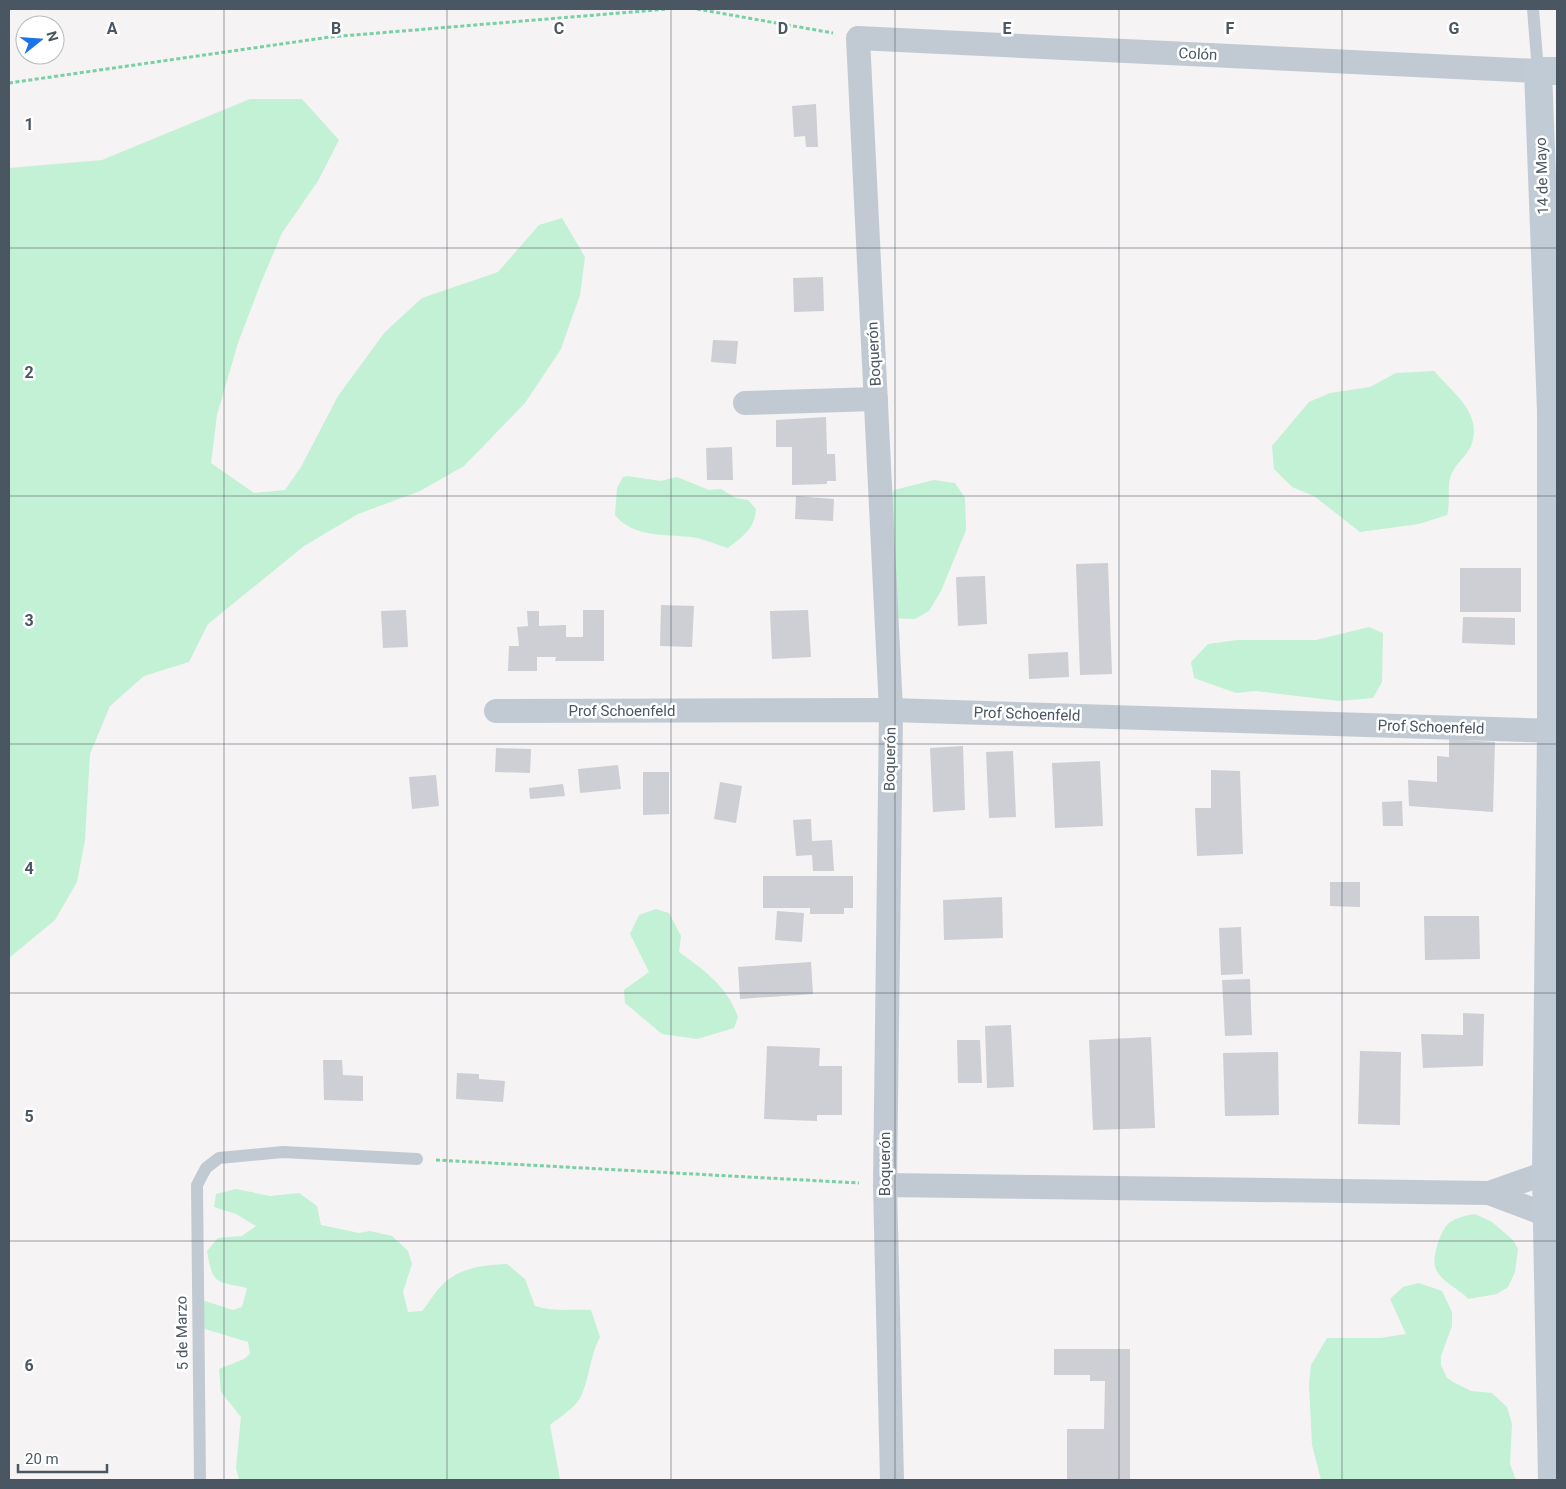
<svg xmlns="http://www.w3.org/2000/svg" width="1566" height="1489" viewBox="0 0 1566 1489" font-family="Roboto,sans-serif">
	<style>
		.green { fill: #c3f1d5 }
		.building { fill: #cdcfd5 }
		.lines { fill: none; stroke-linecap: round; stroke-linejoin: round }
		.path { stroke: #7ad0a6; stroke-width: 3; stroke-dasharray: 4 2.5; stroke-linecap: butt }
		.lane { stroke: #c1cad2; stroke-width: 12 }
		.street { stroke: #c1cad2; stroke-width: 24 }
		.secondary { stroke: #c1cbd6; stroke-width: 28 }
		.grid { fill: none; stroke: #4a5661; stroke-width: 1; stroke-opacity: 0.55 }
		.labels { text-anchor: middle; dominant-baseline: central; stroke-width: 5; stroke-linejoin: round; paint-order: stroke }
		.street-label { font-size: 15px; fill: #4a5661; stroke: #fff }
		.grid-label { font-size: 16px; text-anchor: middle; font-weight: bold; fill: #4a5661; stroke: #fff; stroke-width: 5; stroke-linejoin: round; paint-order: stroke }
	</style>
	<rect width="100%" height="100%" fill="#f5f3f3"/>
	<!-- green -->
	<g class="green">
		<polygon points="250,99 302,99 339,140 318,181 282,233 262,280 238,343 217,415 211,463 254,493 285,490 301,467 338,396 385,332 422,298 498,272 539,225 562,218 585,257 580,295 561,349 525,403 464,466 420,491 358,514 304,546 208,624 189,662 144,676 110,706 90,754 85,840 77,882 55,920 9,958 9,168 102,160"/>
		<path d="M1434,371C1454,394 1485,415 1470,448C1465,457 1456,464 1452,473C1446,484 1451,502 1447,515L1419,524L1360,532L1314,496L1292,487L1274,469L1272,446L1309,402L1330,393L1370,387L1396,373Z"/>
		<path d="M627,476L661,481L677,477L709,490L721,489L736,498L748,500L756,509C754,530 744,535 728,548C717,545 703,538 691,537C664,534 634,538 615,515L617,488L623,477Z"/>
		<polygon points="934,480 955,483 965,498 966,530 941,591 929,611 915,619 888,618 884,513 894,490"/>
		<polygon points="1369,627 1383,633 1382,682 1373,698 1339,701 1256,691 1236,693 1194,678 1191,662 1208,644 1237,640 1316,640"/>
		<path d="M656,909L669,913L681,936L679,952C704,970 727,986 738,1017L734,1028L697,1039L662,1034L625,1003L624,990L649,972L630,934L639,915Z"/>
		<path d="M236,1189L270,1196L299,1193L317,1206L321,1225L359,1233L370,1231L392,1236L408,1251L412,1264L403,1292L408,1312L422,1311C429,1303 436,1290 444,1283C462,1267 484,1265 507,1264L525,1279L535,1306C553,1312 571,1309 591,1310L600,1337C590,1355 590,1376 582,1394C577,1407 561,1416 550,1425L560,1480H239L236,1468L241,1417L221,1392L219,1369L244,1359L250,1354L248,1342L205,1329L198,1316L202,1300L233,1310L242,1307L247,1288C215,1281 213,1285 207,1251L218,1238L242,1236L256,1226L236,1214L214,1207L216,1194Z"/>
		<path d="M1475,1214L1492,1222L1513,1240L1518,1249L1515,1272L1508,1287L1497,1294L1468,1299C1459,1288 1440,1282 1435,1267C1432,1257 1441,1229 1449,1223C1456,1218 1466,1215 1475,1214Z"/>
		<polygon points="1419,1283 1442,1291 1452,1312 1452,1326 1441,1356 1441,1365 1447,1378 1453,1382 1471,1391 1492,1393 1507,1407 1512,1424 1510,1464 1516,1480 1321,1480 1312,1445 1309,1384 1311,1365 1327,1338 1380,1338 1406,1334 1390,1299 1403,1287"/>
	</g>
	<!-- building -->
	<g class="building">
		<polygon points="816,104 818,147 806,147 805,136 794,137 792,106"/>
		<polygon points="823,277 824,311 794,312 793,278"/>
		<polygon points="713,340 738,341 736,364 711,362"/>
		<polygon points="826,417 827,454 835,454 836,481 827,481 827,484 792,485 792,447 776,447 776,420"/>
		<polygon points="732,447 733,480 707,480 706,448"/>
		<polygon points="796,496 834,499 833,521 795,519"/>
		<polygon points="1108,563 1112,674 1080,675 1076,564"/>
		<rect x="1460" y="568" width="61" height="44"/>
		<polygon points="985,576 987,624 958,626 956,577"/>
		<polygon points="661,605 694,606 692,647 660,646"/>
		<polygon points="406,610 408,647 383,648 381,611"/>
		<polygon points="583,610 604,610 604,661 555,661 556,657 537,657 537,671 508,671 509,646 519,646 517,627 528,626 527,611 539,611 539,626 566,625 566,637 583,637"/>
		<polygon points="808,610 811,657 772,659 770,611"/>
		<polygon points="1463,617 1515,618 1515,645 1462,643"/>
		<polygon points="1068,652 1069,677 1029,679 1028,654"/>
		<polygon points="1449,739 1495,742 1493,812 1409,806 1408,780 1437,782 1437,756 1449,757"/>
		<polygon points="963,746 965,810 933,812 930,748"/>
		<polygon points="496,748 531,749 530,773 495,772"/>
		<polygon points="1013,751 1016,817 989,818 986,752"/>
		<polygon points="1100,761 1103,826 1055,828 1052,763"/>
		<polygon points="618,765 621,789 580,793 578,769"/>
		<polygon points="1211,770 1240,771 1243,854 1197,856 1195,808 1211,808"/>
		<polygon points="643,772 669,772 669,814 643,815"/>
		<polygon points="436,775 439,806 412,809 409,777"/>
		<polygon points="720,782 742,786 736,823 714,819"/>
		<polygon points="563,784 565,796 530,799 529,788"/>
		<polygon points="1402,801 1403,826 1383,826 1382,802"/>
		<polygon points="811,819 812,841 832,840 834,871 813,871 812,855 796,856 793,820"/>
		<polygon points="763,876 853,876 853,908 844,908 844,914 810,914 810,908 763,908"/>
		<polygon points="1330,882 1360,882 1360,907 1330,906"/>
		<polygon points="1002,897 1003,938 944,940 943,900"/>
		<polygon points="777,911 804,913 802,942 775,940"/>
		<polygon points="1424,916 1479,916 1480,959 1425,960"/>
		<polygon points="1241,927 1243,974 1221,975 1219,928"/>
		<polygon points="811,962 813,994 740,999 738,967"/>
		<polygon points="1250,979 1252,1035 1225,1036 1222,980"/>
		<polygon points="1463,1013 1484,1014 1483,1066 1423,1068 1421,1034 1463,1035"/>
		<polygon points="1011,1025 1014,1087 987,1088 985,1026"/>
		<polygon points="1151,1037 1155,1128 1093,1130 1089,1040"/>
		<polygon points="957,1040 980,1040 982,1083 958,1083"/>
		<polygon points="767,1046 820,1048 819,1066 842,1066 842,1115 817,1115 817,1121 764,1119"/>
		<polygon points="1360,1051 1401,1052 1400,1125 1358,1124"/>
		<polygon points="1278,1052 1279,1115 1225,1116 1223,1053"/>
		<polygon points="323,1060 342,1060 343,1075 363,1076 363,1101 324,1100"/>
		<polygon points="457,1073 479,1074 479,1079 505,1081 503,1102 456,1099"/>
		<polygon points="1054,1349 1130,1349 1130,1480 1067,1480 1067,1429 1104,1429 1105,1381 1090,1381 1090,1375 1054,1375"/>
	</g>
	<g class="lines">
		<!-- path -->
		<g class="path">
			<polyline points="697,9 833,33"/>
			<polyline points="9,83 330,37 668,9"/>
			<polyline points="436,1160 859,1183"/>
		</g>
		<!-- lane -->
		<g class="lane">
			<polyline points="1533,9 1538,71"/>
			<polyline points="200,1480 197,1185 206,1168 219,1158 283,1152 417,1159"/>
		</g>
		<!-- street -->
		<g class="street">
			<polyline points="745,403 876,399"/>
			<polyline points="496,711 891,710 1557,731"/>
			<polyline points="885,1185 1489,1193 1546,1173 1557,1173"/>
			<polyline points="1489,1193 1547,1215 1557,1215"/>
			<polyline points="892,1480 885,1185 891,710 858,38 1538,71"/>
		</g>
		<!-- secondary -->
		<polyline class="secondary" points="1552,1480 1546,1173 1551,731 1551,411 1538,71 1557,71"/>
	</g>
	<!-- grid -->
	<path class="grid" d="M224,9V1480M447,9V1480M671,9V1480M895,9V1480M1119,9V1480M1342,9V1480M9,248H1557M9,496H1557M9,744H1557M9,993H1557M9,1241H1557"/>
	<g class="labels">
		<!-- street labels -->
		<g class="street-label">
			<text transform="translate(1198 54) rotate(3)">Colón</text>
			<text transform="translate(1542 176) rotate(-92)">14 de Mayo</text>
			<text transform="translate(874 354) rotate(-93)">Boquerón</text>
			<text x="622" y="711">Prof Schoenfeld</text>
			<text transform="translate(1027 714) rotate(2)">Prof Schoenfeld</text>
			<text transform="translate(1431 727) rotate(2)">Prof Schoenfeld</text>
			<text transform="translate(890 759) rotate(-89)">Boquerón</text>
			<text transform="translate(885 1164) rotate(-90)">Boquerón</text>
			<text transform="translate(182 1333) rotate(-91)">5 de Marzo</text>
		</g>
	</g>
	<g class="grid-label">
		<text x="112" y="34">A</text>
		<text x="336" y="34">B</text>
		<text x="559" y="34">C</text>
		<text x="783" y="34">D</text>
		<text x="1007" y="34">E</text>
		<text x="1230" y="34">F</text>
		<text x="1454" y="34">G</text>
		<text x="29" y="130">1</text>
		<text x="29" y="378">2</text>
		<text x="29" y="626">3</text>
		<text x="29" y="874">4</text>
		<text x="29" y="1122">5</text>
		<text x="29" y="1371">6</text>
	</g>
	<!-- border -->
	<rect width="1566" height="1489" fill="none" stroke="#4a5661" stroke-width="20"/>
	<!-- north arrow -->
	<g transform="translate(40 40) rotate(73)"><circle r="24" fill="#ffffff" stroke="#b7bbc0"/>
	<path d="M0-4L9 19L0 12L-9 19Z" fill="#1a73e8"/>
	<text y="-8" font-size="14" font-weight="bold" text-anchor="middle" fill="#4a5661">N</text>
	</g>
	<!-- scale -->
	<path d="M18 1464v8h89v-8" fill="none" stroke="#4a5661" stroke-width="2.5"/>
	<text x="25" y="1464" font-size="15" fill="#4a5661" stroke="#ffffff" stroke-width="4" paint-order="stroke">20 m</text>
</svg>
